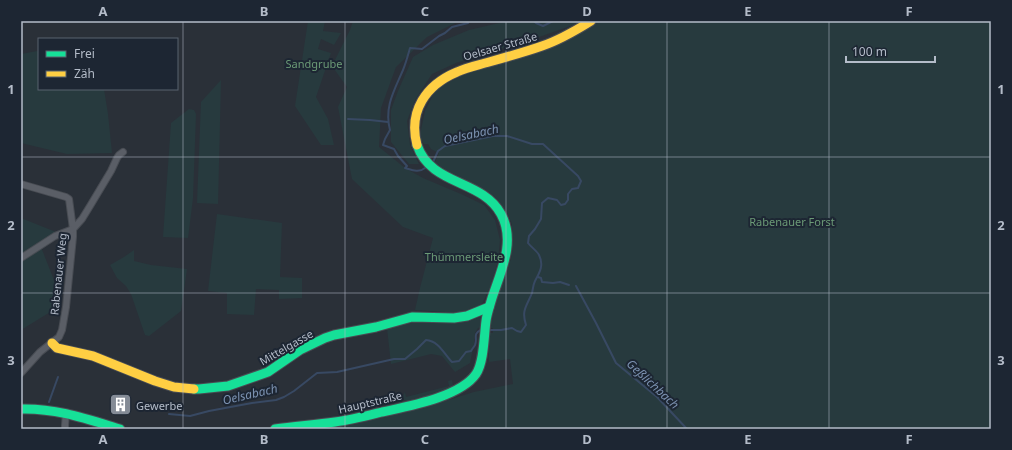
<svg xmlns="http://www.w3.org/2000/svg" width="1012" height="450" viewBox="0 0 1012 450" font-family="'Noto Sans',sans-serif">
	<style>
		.green { fill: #273a3e }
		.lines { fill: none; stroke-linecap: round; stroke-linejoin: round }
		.stream { stroke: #384963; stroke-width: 2 }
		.street-casing { stroke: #484c53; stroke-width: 8 }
		.fast-casing { stroke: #484c53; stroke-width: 11 }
		.slow-casing { stroke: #484c53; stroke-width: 11 }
		.street { stroke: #5a5e66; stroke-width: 6 }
		.fast { stroke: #16e098; stroke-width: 9 }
		.slow { stroke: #ffcf43; stroke-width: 9 }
		.grid { fill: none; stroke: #b4bcc9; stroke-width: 1; stroke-opacity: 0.55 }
		.labels { text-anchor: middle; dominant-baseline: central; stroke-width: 4; stroke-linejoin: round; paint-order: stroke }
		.street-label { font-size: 11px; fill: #b4bcc9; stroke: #1d2633 }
		.park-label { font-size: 11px; fill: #6b9a76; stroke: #1d2633 }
		.poi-label { font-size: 11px; fill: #b4bcc9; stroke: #1d2633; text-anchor: start }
		.water-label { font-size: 12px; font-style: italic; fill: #7c92b1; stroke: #1d2633 }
		.neatline { fill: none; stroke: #b4bcc9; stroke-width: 1.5 }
		.grid-label { font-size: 13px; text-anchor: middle; font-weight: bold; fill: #b4bcc9 }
	</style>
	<rect width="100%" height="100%" fill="#2a3038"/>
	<!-- green -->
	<g class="green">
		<polygon points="308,21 325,21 323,31 341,33 334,45 321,39 318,49 331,53 316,97 328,119 334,145 321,145 295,106"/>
		<polygon points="353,21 459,21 427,37 396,67 381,108 379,147 405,168 423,178 461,194 484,205 495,220 500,240 498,261 492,283 481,306 460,313 415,310 420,288 433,238 403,227 352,179 338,107 347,87 332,66 350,30"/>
		<polygon points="508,21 579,21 573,25 539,37 456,63 432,74 415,100 407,121 410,145 419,164 409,164 391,142 391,110 398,91 413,57 433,45 469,30"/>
		<polygon points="597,21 991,21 991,429 294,429 318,428 351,425 422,408 474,392 513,384 510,359 489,362 489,333 493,333 493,328 490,328 497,294 511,259 512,224 506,211 488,194 434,164 439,153 431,149 428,144 424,144 419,139 425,111 436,89 468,72 556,46"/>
		<polygon points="37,51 39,52 39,89 104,89 108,114 112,153 67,154 21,143 21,54"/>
		<polygon points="221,80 218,204 197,203 201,102"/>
		<polygon points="189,109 194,110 196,114 193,198 188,238 163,237 171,123"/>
		<polygon points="217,214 282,223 280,277 302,278 302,298 279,299 279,290 256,289 254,315 227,314 227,293 208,291"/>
		<polygon points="21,218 56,232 41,247 61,298 60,306 21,330"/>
		<polygon points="134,250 134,261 151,265 187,269 181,311 149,336 145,335 131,294 126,286 117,278 110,265 124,257"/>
		<polygon points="482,312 481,327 478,328 475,333 474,344 470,363 455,372 442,356 431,354 391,364 387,328 411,323 461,322"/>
		<polygon points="452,380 453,386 429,395 407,401 404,400 403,396 405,392 406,397 449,386 448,381"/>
	</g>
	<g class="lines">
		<!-- stream -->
		<g class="stream">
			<polyline points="534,21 536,23 543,26 553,21"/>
			<polyline points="348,119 370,120 388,122"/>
			<path d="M433,162L438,151L445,146L493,136H507L532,144H543L578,176L581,181L578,188L572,189L568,194V200L565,204L561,205L557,200L548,198L542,203L541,219L535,229L529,236L528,243C531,247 537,251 539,255C544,265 540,272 535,281C533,285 533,289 532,293C527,306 521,310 526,325L521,332L517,331L512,328L501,330H490"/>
			<path d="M425,168C419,173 412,170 405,168L407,166L398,156L394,149L383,145L385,139L390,130C384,107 394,91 403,70C406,63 408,55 410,48L422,49L439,36L445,33L452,27L468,23L469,21"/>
			<polyline points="538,277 541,278 542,282 553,283 560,282 569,285"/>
			<polyline points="576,286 596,323 616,363 657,397 687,429"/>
			<polyline points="49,402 58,377"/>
			<path d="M169,414L190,416L209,411L252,403L276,400L284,397L294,391L317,373L337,372L394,359H405L417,349L426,340C439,341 444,354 452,362L459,361L466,352L471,351C472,349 474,347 475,345C478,338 472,334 481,330"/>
		</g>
		<defs>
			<g id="street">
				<polyline points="21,184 66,197 69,199 73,229 73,237 66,307 62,330 59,337 40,352 21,373"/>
				<polyline points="21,258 55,236 73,229 82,219 90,206 111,171 117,158 119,155 123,152"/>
				<polyline points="65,429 65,425 66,413"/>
			</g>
			<g id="fast">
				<polyline points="194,389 199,389 228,386 268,372 300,350 325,338 334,335 376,327 412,317 454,318 467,316 489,307"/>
				<path d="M21,409C56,408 87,419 120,429"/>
				<path d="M275,429C295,426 315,425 335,422C351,420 366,416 382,412C409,406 460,397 476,374C484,362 484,336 486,321C487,313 490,305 492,298C501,271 516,241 501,214C482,179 431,186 417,145"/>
			</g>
			<g id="slow">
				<path d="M417,145C408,111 426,85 457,72C467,67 479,65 489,62C507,57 525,52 542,46C560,40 575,31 591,21"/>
				<polyline points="52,343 57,348 93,356 155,381 174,387 194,389"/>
			</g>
		</defs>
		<!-- street casing -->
		<use href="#street" class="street-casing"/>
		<!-- fast casing -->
		<use href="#fast" class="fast-casing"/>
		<!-- slow casing -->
		<use href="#slow" class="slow-casing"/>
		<!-- street -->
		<use href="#street" class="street"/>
		<!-- fast -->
		<use href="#fast" class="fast"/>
		<!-- slow -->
		<use href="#slow" class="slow"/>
	</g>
	<!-- grid -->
	<path class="grid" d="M183,21V429M345,21V429M506,21V429M667,21V429M829,21V429M21,157H991M21,293H991"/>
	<!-- icons -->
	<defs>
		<symbol id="building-square" viewBox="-11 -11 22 22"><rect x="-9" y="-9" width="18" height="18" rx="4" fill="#848b96" stroke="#1d2633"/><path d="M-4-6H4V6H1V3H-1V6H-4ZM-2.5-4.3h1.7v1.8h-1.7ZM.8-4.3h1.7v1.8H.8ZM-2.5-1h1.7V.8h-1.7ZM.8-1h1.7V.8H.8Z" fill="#fff"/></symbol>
	</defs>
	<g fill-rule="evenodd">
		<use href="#building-square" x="108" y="392" width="25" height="25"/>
	</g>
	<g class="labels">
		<!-- street labels -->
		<g class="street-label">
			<text transform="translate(500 46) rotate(-16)">Oelsaer Straße</text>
			<text transform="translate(58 274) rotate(-84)">Rabenauer Weg</text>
			<text transform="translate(286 347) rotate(-30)">Mittelgasse</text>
			<text transform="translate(370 402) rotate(-13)">Hauptstraße</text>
		</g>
		<!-- park labels -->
		<g class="park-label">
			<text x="314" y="63">Sandgrube</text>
			<text x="792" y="221">Rabenauer Forst</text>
			<text x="464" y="256">Thümmersleite</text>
		</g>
		<!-- poi labels -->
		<g class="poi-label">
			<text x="136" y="405">Gewerbe</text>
		</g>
		<!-- water labels -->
		<g class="water-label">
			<text transform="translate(471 134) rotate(-12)">Oelsabach</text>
			<text transform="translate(653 384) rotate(43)">Geßlichbach</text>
			<text transform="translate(250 394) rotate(-13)">Oelsabach</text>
		</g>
	</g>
	<!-- border -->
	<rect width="1012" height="450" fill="none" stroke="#1d2633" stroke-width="44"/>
	<!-- legend -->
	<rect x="38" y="38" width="140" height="52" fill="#1d2633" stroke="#59626f"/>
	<rect x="46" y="51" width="20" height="6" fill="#16e098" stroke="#59626f"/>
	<text x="74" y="58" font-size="12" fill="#b4bcc9">Frei</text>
	<rect x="46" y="71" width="20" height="6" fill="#ffcf43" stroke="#59626f"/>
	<text x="74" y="78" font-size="12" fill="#b4bcc9">Zäh</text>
	<!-- scale -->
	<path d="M846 56v6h89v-6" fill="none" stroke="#b4bcc9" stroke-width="2"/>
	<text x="852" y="56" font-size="12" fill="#b4bcc9" stroke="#1d2633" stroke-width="3" paint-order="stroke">100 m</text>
	<rect x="22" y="22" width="968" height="406" class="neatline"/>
	<g class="grid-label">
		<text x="103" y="16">A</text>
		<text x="264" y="16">B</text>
		<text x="425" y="16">C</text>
		<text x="587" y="16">D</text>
		<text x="748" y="16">E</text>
		<text x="909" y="16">F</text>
		<text x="11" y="94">1</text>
		<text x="1001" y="94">1</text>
		<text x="11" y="230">2</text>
		<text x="1001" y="230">2</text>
		<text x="11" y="365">3</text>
		<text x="1001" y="365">3</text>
		<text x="103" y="444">A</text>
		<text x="264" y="444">B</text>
		<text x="425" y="444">C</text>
		<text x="587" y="444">D</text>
		<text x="748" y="444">E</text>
		<text x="909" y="444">F</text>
	</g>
</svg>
